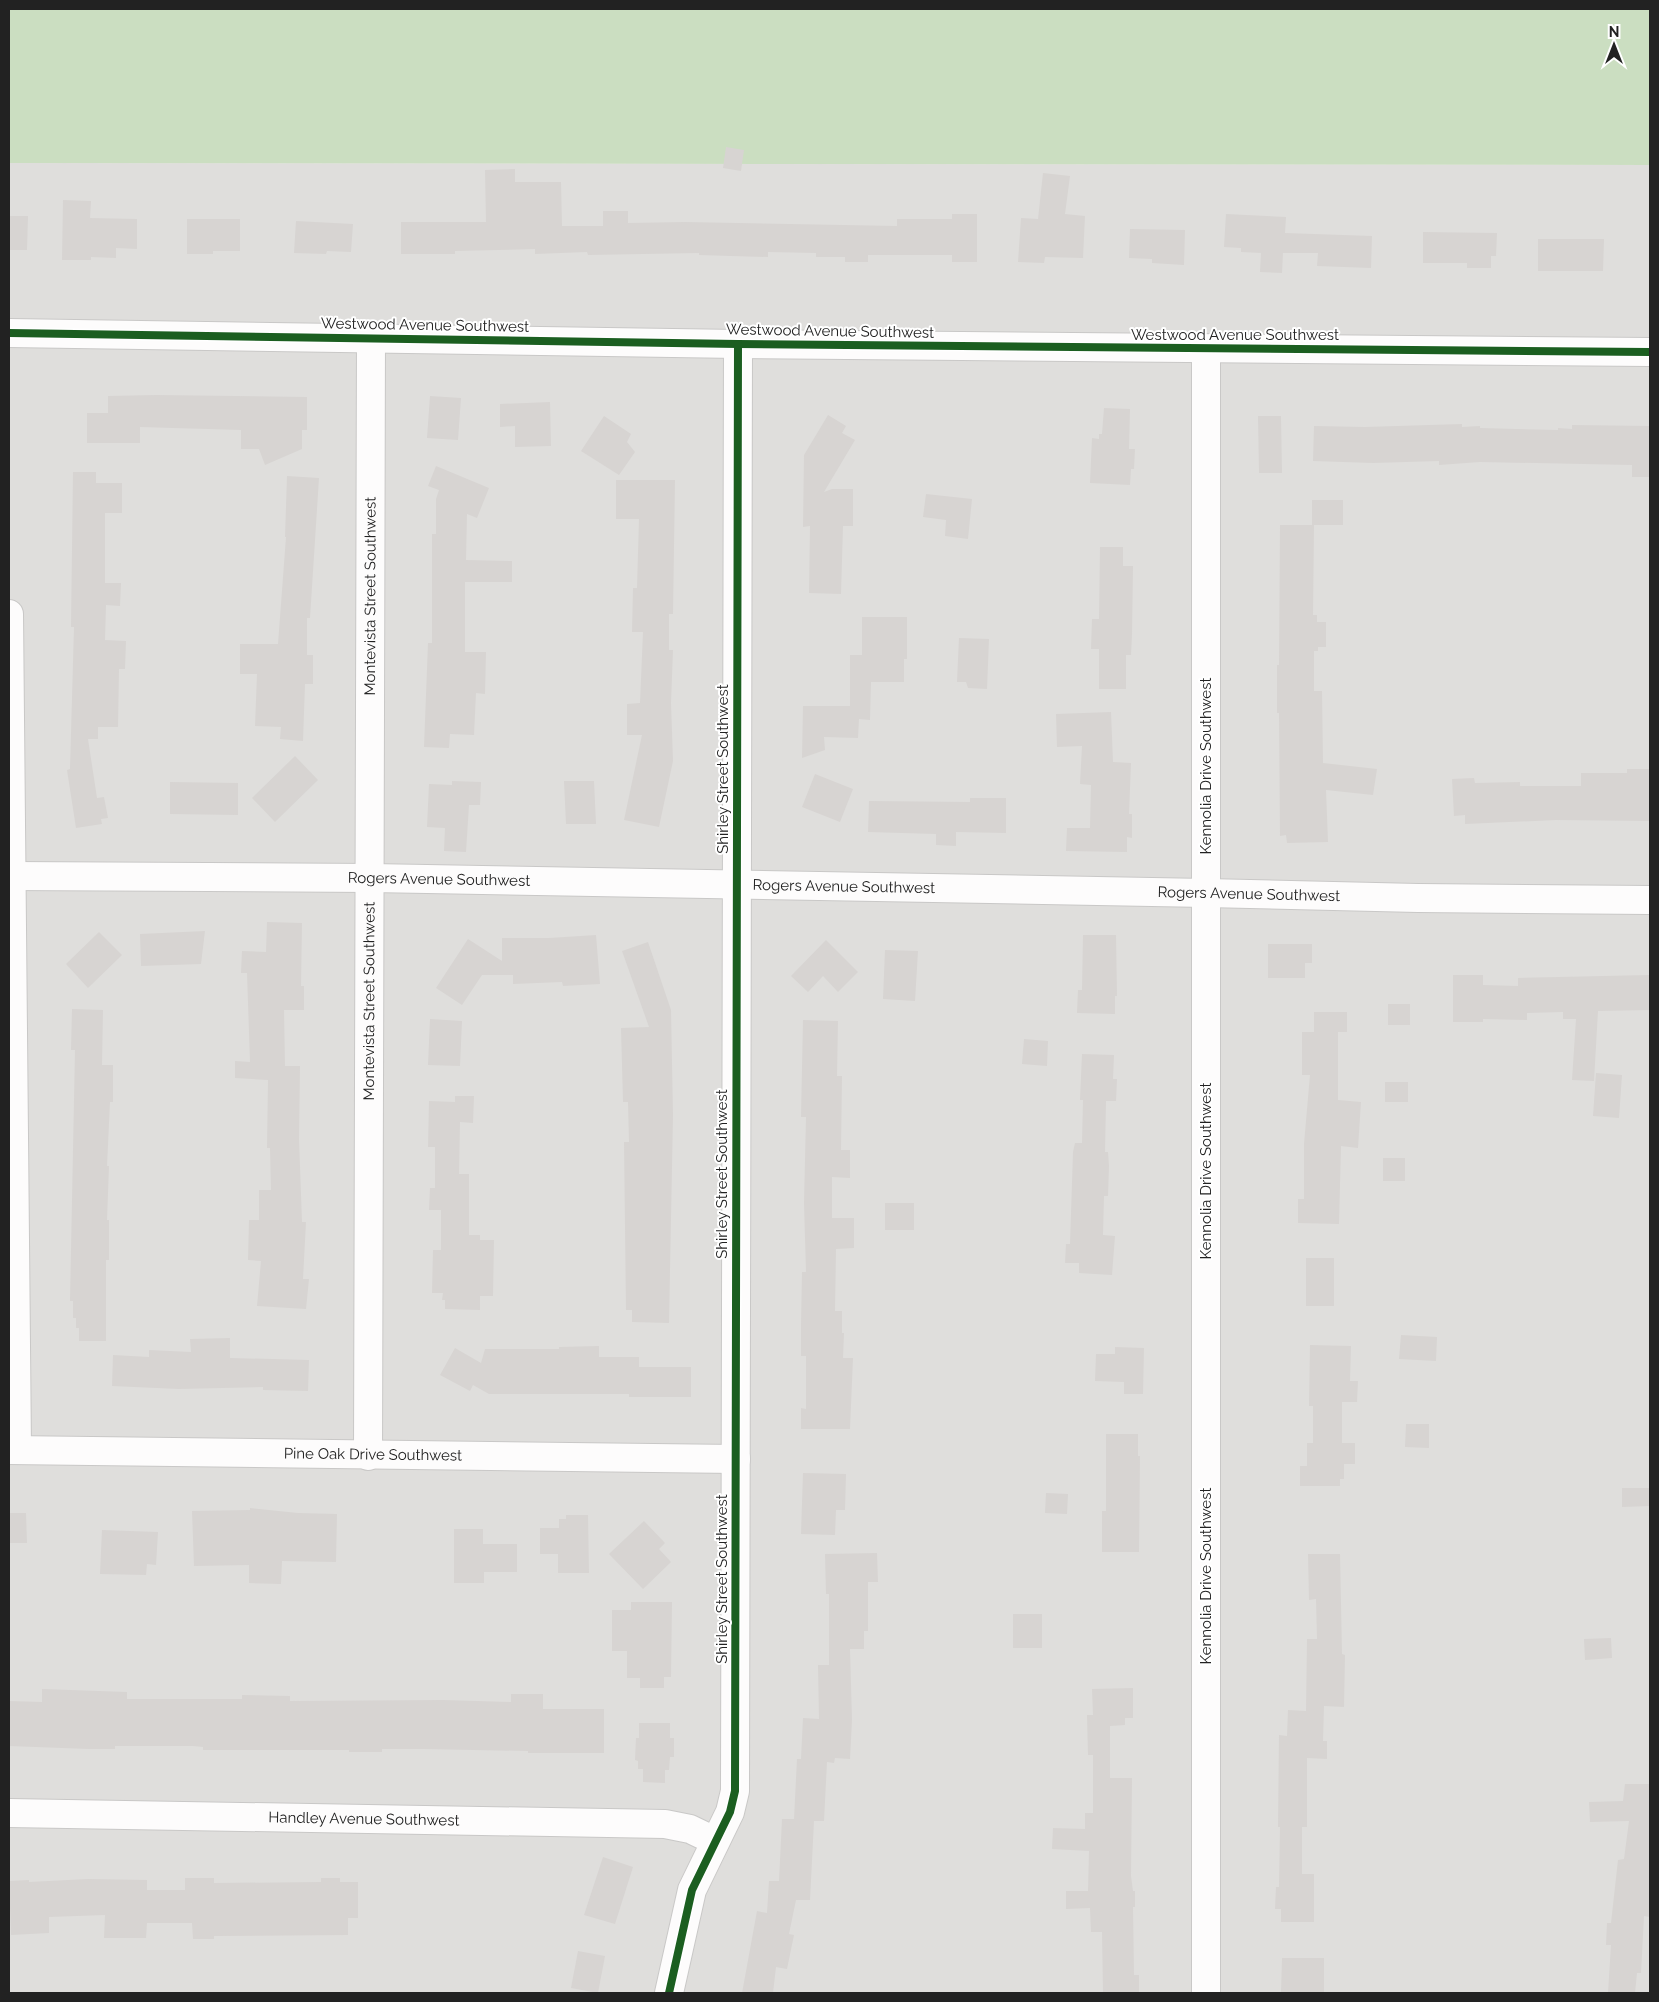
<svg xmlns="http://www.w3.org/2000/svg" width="1659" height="2002" viewBox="0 0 1659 2002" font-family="Raleway,sans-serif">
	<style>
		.residential { fill: #dfdedc }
		.forest { fill: #cbdec1 }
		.building { fill: #d7d4d2 }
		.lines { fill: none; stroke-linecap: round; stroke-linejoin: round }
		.minor-casing { stroke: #c9c8c7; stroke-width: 30 }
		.minor { stroke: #fdfcfc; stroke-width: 28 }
		.cycleway-casing { stroke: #fff; stroke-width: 11 }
		.cycleway { stroke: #1b5e20; stroke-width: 8 }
		.labels { text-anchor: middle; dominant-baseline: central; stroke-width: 4; stroke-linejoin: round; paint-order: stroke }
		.street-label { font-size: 15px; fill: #222; stroke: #fff }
	</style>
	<rect width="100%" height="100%" fill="#f0eeeb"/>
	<!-- residential -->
	<polygon class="residential" points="9,163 1650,165 1650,1993 9,1993"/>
	<!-- forest -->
	<polygon class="forest" points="9,9 1650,9 1650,165 9,163"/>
	<!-- building -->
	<g class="building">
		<polygon points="726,147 744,150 741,171 723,168"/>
		<polygon points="515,169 515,182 561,182 562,226 603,226 603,211 628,211 628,223 685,222 897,226 897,219 952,219 952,214 977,214 977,262 952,262 952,255 868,255 868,262 845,262 845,257 816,257 816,253 768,252 768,257 699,255 699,253 588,255 587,252 535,254 535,249 455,251 455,254 401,254 401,222 486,222 485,170"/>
		<polygon points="1043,173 1070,176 1065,214 1085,216 1083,258 1045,257 1044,263 1018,262 1021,218 1038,219"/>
		<polygon points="63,200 91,201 90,218 137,219 137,249 116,248 116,258 91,257 91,260 62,260"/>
		<polygon points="1226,214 1286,217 1285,233 1372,236 1371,268 1317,266 1318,253 1283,253 1282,273 1260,272 1261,253 1241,252 1241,248 1224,247"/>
		<polygon points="9,216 28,216 27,250 9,250"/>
		<polygon points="187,219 240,219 240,251 213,251 213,254 187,254"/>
		<polygon points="296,221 353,224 351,252 327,251 326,254 294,253"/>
		<polygon points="1130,229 1185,230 1184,265 1152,263 1152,259 1129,258"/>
		<polygon points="1423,232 1497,233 1496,256 1491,256 1491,268 1467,268 1467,263 1423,263"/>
		<polygon points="1538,239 1604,239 1603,271 1538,271"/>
		<polygon points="156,395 307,397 307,430 302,430 302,449 265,465 259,449 241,449 241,430 140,427 140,443 87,443 87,413 108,413 108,396"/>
		<polygon points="430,396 461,398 458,440 427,438"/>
		<polygon points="550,402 551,446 515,447 515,426 500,427 500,404"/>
		<polygon points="1104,408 1130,409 1129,449 1135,449 1134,469 1131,469 1130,485 1090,483 1092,438 1099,439 1099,434 1102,434"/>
		<polygon points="828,415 846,426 842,433 855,440 824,492 832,489 853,489 853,526 843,526 841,594 809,593 810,526 803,527 804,455"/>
		<polygon points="604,416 631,434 627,442 635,452 619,475 581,451"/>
		<polygon points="1258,416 1281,416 1282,473 1259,473"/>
		<polygon points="1462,424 1462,427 1480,426 1480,428 1558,430 1558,428 1572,429 1572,425 1650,426 1650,477 1632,477 1632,465 1480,462 1439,465 1439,461 1373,463 1313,461 1314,426 1365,427"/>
		<polygon points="436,466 489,488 477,518 467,514 466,560 512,561 512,582 465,582 465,652 486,652 485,694 476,693 474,735 450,734 449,748 424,747 428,643 432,643 432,534 436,534 436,499 439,490 428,486"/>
		<polygon points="73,472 96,472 96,483 122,483 122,513 105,513 105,583 121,583 120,606 106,605 105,640 126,641 125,669 119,669 118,727 98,727 98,739 88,739 97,798 104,797 108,818 101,819 102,824 76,828 67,770 70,769 74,627 71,627"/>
		<polygon points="287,476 319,478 310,618 307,618 307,655 313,655 313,684 305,684 303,741 280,739 281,727 255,726 257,674 240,674 240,644 278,644 286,537 285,537"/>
		<polygon points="616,480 675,480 673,614 669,614 669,650 673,650 671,703 673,761 659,827 624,820 642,735 627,735 627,704 640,703 643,632 632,632 633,588 637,588 639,519 616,519"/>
		<polygon points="926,494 972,499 968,539 945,536 946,520 923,517"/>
		<rect x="1312" y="500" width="31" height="25"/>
		<polygon points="1280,525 1314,525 1313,615 1317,615 1317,622 1326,622 1326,647 1318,647 1318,651 1314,651 1314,691 1322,691 1323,763 1377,769 1373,795 1326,790 1328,842 1287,843 1286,835 1280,836 1279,713 1277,713 1277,665 1279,665"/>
		<polygon points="1100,547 1123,547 1123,566 1133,566 1132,635 1131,655 1126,655 1126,689 1099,689 1099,649 1091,649 1092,619 1099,619"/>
		<polygon points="862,617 907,617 907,659 904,659 904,682 871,682 870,720 859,719 858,738 824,737 825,750 802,758 803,706 850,706 850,655 862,655"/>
		<polygon points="959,638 989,639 987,689 968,688 966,682 957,682"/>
		<polygon points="1111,712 1113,762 1131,763 1129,814 1132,814 1132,838 1127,837 1127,852 1066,851 1067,828 1090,828 1091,785 1080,784 1082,746 1057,747 1056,714"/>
		<polygon points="295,756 318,780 275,822 252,798"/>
		<polygon points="1627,769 1650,769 1650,821 1556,820 1465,824 1465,815 1454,816 1452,779 1474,778 1475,783 1520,782 1520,786 1581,786 1581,773 1627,773"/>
		<polygon points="815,774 853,789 840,822 802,807"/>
		<polygon points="452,781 481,782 480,805 469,805 466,852 444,851 445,828 427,827 429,784 452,785"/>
		<polygon points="564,781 594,781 596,824 566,824"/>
		<polygon points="170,782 238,783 238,815 170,814"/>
		<polygon points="970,798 1006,798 1006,833 956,832 956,846 936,845 936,834 868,832 869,801 970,802"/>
		<polygon points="267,922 302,923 301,986 304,986 304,1010 284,1010 285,1066 300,1066 299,1139 302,1222 306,1222 303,1279 309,1279 306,1309 257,1306 261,1261 248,1260 249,1220 259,1220 259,1190 271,1190 270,1148 267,1148 268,1080 235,1078 235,1061 250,1062 247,973 241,973 242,951 266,952"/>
		<polygon points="205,931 201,964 141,966 140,934"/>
		<polygon points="99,932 122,955 88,988 66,964"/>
		<polygon points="596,935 600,984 563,986 562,982 513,984 513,975 482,975 462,1005 436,988 468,939 502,961 502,938 549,938"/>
		<polygon points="1083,935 1116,935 1117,996 1115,996 1115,1014 1077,1013 1078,990 1082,990"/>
		<polygon points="826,940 858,972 838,992 823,976 808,992 791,976"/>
		<polygon points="648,942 671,1010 673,1115 669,1323 632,1322 632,1310 626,1310 624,1142 629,1142 628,1102 623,1102 621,1028 649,1027 622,951"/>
		<polygon points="1268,944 1312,944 1312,963 1305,963 1305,978 1268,978"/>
		<polygon points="885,950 918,951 915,1001 883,999"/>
		<polygon points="1453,975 1483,975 1483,985 1518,986 1518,978 1649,975 1650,1010 1598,1011 1594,1081 1572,1080 1576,1019 1563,1019 1563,1012 1527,1013 1527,1020 1483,1019 1483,1022 1453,1022"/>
		<rect x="1388" y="1004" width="22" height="21"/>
		<polygon points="72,1009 103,1010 102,1065 113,1065 113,1102 110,1102 107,1166 109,1166 107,1220 109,1220 109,1260 106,1260 106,1341 79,1341 79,1328 76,1328 76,1318 73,1318 73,1301 70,1301 75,1050 71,1050"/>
		<polygon points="1314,1012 1347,1012 1347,1032 1338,1032 1338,1100 1361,1102 1358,1148 1341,1146 1339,1224 1298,1223 1298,1199 1304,1199 1304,1144 1310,1075 1302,1075 1302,1032 1314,1032"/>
		<polygon points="430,1019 462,1021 460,1066 428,1065"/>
		<polygon points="803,1020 838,1021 837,1076 842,1076 841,1150 850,1150 850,1178 832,1177 832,1218 854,1218 854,1248 836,1249 835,1311 842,1311 842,1333 844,1333 843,1358 853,1358 850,1429 801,1429 801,1408 806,1409 806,1356 801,1356 801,1325 802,1272 806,1272 804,1203 806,1117 801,1117"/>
		<polygon points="1024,1039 1048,1041 1047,1066 1022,1064"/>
		<polygon points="1082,1054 1114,1055 1113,1079 1117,1079 1116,1101 1106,1101 1105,1152 1108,1152 1109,1166 1108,1196 1104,1196 1103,1235 1115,1236 1112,1275 1079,1273 1079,1263 1065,1263 1066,1244 1070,1244 1073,1152 1075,1143 1082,1143 1083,1100 1080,1100"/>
		<polygon points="1596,1073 1622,1075 1619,1118 1593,1116"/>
		<rect x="1385" y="1082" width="23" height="20"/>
		<polygon points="455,1096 474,1096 473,1123 460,1122 459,1174 469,1174 469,1235 480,1235 480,1240 494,1240 493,1296 480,1296 480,1310 445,1309 445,1300 442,1300 443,1293 432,1293 433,1250 441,1250 441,1210 429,1210 430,1188 435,1188 435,1147 428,1147 429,1101 455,1102"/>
		<rect x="1383" y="1158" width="22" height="23"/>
		<rect x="885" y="1203" width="29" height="27"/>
		<rect x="1306" y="1258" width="28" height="48"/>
		<polygon points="1401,1335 1437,1337 1436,1361 1399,1359"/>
		<polygon points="230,1338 230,1358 309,1360 308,1391 263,1390 263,1387 179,1389 112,1386 113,1355 149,1357 149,1350 191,1352 190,1339"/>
		<polygon points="1310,1345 1351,1346 1350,1381 1358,1381 1357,1402 1342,1402 1342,1443 1355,1443 1355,1464 1344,1464 1344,1479 1340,1479 1340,1486 1300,1486 1300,1466 1307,1466 1307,1443 1313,1443 1313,1406 1309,1406"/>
		<polygon points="599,1346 599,1357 639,1357 639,1367 691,1367 691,1397 629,1397 629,1394 489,1394 473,1385 470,1391 440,1375 455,1348 481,1363 485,1349 559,1349 559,1347"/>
		<polygon points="1115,1347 1144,1348 1143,1394 1124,1394 1124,1382 1095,1381 1096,1354 1115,1354"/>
		<polygon points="1406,1424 1429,1424 1429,1448 1405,1447"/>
		<polygon points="1106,1434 1138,1434 1138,1456 1140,1456 1139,1552 1102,1552 1102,1511 1106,1511"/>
		<polygon points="803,1473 846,1474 845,1510 836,1510 835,1535 801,1534"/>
		<polygon points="1622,1488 1650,1488 1650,1506 1622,1507"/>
		<polygon points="1046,1493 1068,1494 1067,1514 1045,1513"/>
		<polygon points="250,1508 298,1513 337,1514 336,1562 282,1561 281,1584 249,1583 249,1565 194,1566 192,1511 250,1510"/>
		<polygon points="9,1513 26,1513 27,1543 9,1543"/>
		<polygon points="566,1515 588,1515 589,1573 558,1573 558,1554 540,1554 540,1528 559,1528 559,1519 566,1519"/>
		<polygon points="644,1521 665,1543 659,1549 671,1562 643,1589 609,1554"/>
		<polygon points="454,1529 483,1529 483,1544 517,1544 517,1572 484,1572 484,1583 454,1583"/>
		<polygon points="102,1530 158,1532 156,1565 147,1564 146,1575 100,1574"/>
		<polygon points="877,1553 878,1582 868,1582 868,1631 864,1631 864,1649 850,1649 852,1720 850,1759 835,1758 834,1763 827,1762 824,1821 814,1821 810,1900 796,1900 789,1934 794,1935 787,1969 776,1967 773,1993 742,1993 757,1911 767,1913 769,1881 779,1881 782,1819 794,1819 797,1759 801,1759 803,1718 819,1719 818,1665 829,1665 829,1594 826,1594 825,1554"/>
		<polygon points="1308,1554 1340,1554 1342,1654 1345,1655 1344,1707 1324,1706 1323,1741 1327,1741 1327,1759 1307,1758 1307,1827 1302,1827 1302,1874 1314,1874 1314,1922 1281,1922 1281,1909 1275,1909 1276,1887 1279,1887 1280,1827 1278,1827 1279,1735 1287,1736 1288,1710 1306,1711 1307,1639 1317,1639 1316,1599 1309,1600"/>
		<polygon points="631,1602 672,1602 671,1677 664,1677 664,1688 640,1688 640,1678 627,1678 627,1651 612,1651 612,1610 631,1610"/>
		<rect x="1013" y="1614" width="29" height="34"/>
		<polygon points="1611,1638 1612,1658 1585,1660 1584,1639"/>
		<polygon points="1133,1688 1133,1718 1125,1718 1125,1725 1110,1726 1110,1778 1132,1778 1131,1876 1133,1891 1135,1891 1135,1907 1133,1907 1134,1975 1139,1975 1139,1993 1103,1993 1102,1932 1091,1932 1090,1908 1066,1909 1066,1891 1088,1891 1089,1851 1052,1849 1053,1828 1085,1829 1085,1813 1093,1813 1093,1755 1088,1755 1087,1715 1093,1715 1092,1689"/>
		<polygon points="42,1689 127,1692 127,1699 242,1699 242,1695 290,1696 290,1701 443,1700 511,1702 511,1694 543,1694 543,1709 604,1709 604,1753 528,1753 528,1751 424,1749 382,1749 382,1752 349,1752 349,1750 203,1750 203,1747 193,1746 115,1746 115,1749 89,1749 9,1746 9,1701 42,1702"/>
		<polygon points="639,1723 670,1723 670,1738 674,1738 674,1757 670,1757 669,1770 665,1770 665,1783 643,1782 643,1769 638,1769 638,1761 635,1760 636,1738 639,1738"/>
		<polygon points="1625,1784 1650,1784 1650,1917 1644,1916 1641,1973 1637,1973 1635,1993 1608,1993 1611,1945 1606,1945 1607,1923 1611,1923 1618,1860 1624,1859 1629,1821 1590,1822 1589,1802 1623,1801"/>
		<polygon points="603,1857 633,1867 615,1924 584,1915"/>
		<polygon points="185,1878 214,1878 214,1883 321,1882 321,1878 340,1878 340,1882 358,1882 358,1918 348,1918 348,1935 214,1936 214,1939 193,1939 192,1923 147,1923 146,1938 104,1938 105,1915 49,1917 49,1933 11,1935 9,1881 29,1880 29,1882 88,1879 147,1880 147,1890 185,1890"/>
		<polygon points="578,1951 605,1956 598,1993 571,1988"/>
		<polygon points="1282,1958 1324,1958 1324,1993 1281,1993"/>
	</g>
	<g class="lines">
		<defs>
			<g id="minor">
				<polyline points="9,333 738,344 1650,352"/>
				<polyline points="1206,349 1206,1993"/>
				<polyline points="9,614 17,1450"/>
				<path id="s1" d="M9,876L371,878L1206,893L1418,898L1650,900"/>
				<path id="s2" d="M9,1450L736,1459"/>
				<path id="s3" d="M368,1456L371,337"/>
				<path id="s4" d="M9,1813L665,1824L690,1829L715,1841"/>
				<polyline points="669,1993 692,1890 730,1812 735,1791 738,344"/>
			</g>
		</defs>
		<!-- minor casing -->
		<use href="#minor" class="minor-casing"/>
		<!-- minor -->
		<use href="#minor" class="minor"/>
		<defs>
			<g id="cycleway">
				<polyline points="9,333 738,344 1650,352"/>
				<polyline points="669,1993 692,1890 730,1812 735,1791 738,344"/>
			</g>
		</defs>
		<!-- cycleway casing -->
		<use href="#cycleway" class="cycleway-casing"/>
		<!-- cycleway -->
		<use href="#cycleway" class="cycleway"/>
	</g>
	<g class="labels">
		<!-- street labels -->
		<g class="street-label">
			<text transform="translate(425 325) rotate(1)">Westwood Avenue Southwest</text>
			<text transform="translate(830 331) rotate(1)">Westwood Avenue Southwest</text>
			<text x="1235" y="335">Westwood Avenue Southwest</text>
			<text stroke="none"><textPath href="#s3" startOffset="860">Montevista Street Southwest</textPath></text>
			<text transform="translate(1206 766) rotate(-90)">Kennolia Drive Southwest</text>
			<text transform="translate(723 769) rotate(-90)">Shirley Street Southwest</text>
			<text stroke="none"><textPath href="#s1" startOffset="430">Rogers Avenue Southwest</textPath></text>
			<text stroke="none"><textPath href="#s1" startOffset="835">Rogers Avenue Southwest</textPath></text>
			<text stroke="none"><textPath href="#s1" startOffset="1240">Rogers Avenue Southwest</textPath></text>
			<text stroke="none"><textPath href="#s3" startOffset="455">Montevista Street Southwest</textPath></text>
			<text transform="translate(1206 1171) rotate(-90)">Kennolia Drive Southwest</text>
			<text transform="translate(722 1174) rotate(-90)">Shirley Street Southwest</text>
			<text stroke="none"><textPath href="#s2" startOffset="364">Pine Oak Drive Southwest</textPath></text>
			<text transform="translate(1206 1576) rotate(-90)">Kennolia Drive Southwest</text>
			<text transform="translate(722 1579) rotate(-90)">Shirley Street Southwest</text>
			<text stroke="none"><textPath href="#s4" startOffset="355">Handley Avenue Southwest</textPath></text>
		</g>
	</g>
	<!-- border -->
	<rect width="1659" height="2002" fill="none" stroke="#222222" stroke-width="20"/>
	<!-- north arrow -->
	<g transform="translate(1614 45)" stroke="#ffffff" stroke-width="4" paint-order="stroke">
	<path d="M0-4L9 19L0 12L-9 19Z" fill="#222222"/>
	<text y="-8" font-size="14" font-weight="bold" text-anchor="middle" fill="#222222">N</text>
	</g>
</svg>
